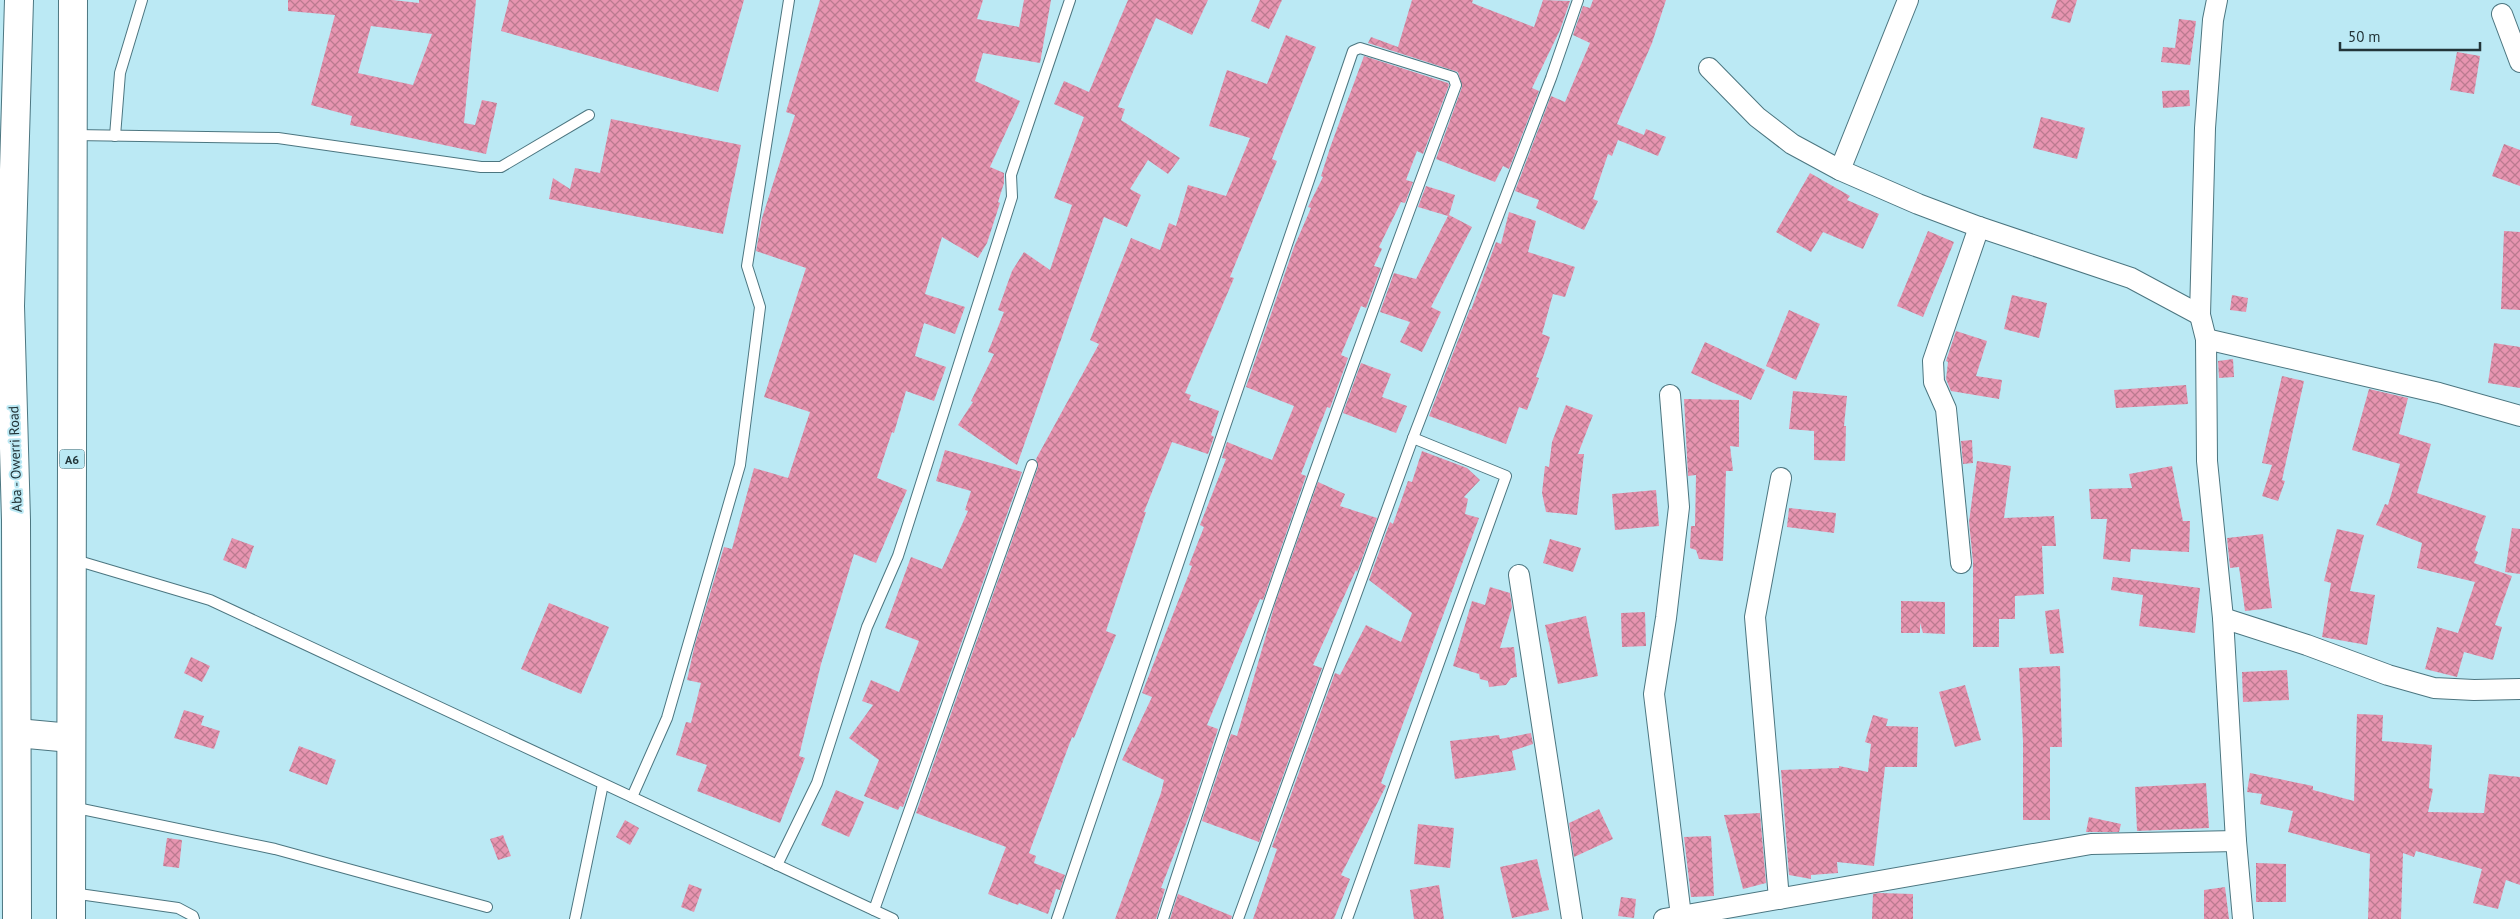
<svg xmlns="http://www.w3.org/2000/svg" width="2520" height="919" viewBox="0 0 2520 919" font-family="'PT Sans',sans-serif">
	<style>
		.building { fill: url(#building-cross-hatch); fill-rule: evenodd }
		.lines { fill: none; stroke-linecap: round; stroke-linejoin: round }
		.service-casing { stroke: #4c7680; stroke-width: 12 }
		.minor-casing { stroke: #4c7680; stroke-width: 22 }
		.trunk-casing { stroke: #4c7680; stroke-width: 30 }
		.service { stroke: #fff; stroke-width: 10 }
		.minor { stroke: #fff; stroke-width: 20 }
		.trunk { stroke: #fff; stroke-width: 28 }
		.labels { text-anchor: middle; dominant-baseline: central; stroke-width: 4; stroke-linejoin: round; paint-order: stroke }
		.shield { fill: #bbe9f4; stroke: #516b71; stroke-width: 1 }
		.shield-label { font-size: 12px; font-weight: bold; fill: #233539 }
		.street-label { font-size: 14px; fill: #233539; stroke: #bbe9f4 }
	</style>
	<defs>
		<pattern id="building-cross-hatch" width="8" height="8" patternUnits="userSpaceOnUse" patternTransform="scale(1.25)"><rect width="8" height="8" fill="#e794b0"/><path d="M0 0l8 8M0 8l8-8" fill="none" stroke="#bb7a90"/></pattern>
	</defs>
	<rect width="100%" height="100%" fill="#bbe9f4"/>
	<!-- building -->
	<g class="building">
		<path d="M288,0H393L419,3V0H476L464,123L475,125L482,100L497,103L486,154L350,125L352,116L311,105L335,15L288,11ZM371,26L432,34L413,85L358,73Z"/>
		<polygon points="509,0 744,0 718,92 501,31"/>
		<polygon points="820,0 983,0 977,19 1019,27 1024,0 1051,0 1040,63 983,53 975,81 1020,101 990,167 1004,173 1004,183 998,202 1000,203 987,243 978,258 942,237 925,294 965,307 955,334 924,323 915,356 946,367 934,401 906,391 894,433 892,432 877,478 907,490 876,563 854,554 821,664 799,756 805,758 780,823 697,791 707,765 676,755 686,722 691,723 701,683 687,680 695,644 724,547 732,549 754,468 788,478 810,412 764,397 806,268 756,251 762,218 795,115 786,112"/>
		<polygon points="1128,0 1208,0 1192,35 1156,18 1118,107 1125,109 1121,120 1180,158 1168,174 1148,160 1130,189 1141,195 1127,227 1104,217 1017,465 958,425 973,402 971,401 994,354 988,352 1004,312 998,310 1012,271 1024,252 1050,270 1072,205 1054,198 1084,117 1054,104 1064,81 1089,92"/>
		<polygon points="1260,0 1282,0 1269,29 1251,21"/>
		<polygon points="1412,0 1473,0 1472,3 1534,27 1543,0 1570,1 1560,30 1532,88 1539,91 1509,169 1503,166 1495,182 1436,159 1462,87 1458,72 1368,43 1371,37 1398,47"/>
		<polygon points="1593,0 1666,0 1652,43 1617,124 1644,135 1646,129 1666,137 1658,156 1618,140 1612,156 1608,154 1593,199 1598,201 1584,230 1536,208 1539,200 1515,191 1551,96 1565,102 1590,43 1573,35 1583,6 1590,8"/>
		<polygon points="2057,0 2077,0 2070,23 2051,18"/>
		<polygon points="2179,19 2196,21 2190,65 2161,62 2163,47 2175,48"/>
		<polygon points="1286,35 1316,47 1272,159 1277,161 1230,277 1234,278 1185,393 1191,395 1189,400 1219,411 1211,435 1214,437 1208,454 1172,442 1144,512 1146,512 1106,631 1116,635 1074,738 1072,737 1029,853 1036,856 1034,863 1065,875 1060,890 1056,889 1048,914 1019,903 1018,905 988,894 1006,847 916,813 1038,467 1036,459 1099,344 1090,340 1131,238 1160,250 1169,223 1176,226 1188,185 1226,196 1250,138 1209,126 1227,70 1267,84"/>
		<polygon points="2457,52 2480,56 2474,94 2450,90"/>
		<polygon points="1364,56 1448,83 1449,85 1423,154 1417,151 1406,180 1413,182 1405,203 1401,202 1379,247 1382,249 1374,266 1381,268 1366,308 1361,306 1341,355 1348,358 1330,408 1327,407 1301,474 1306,476 1263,600 1260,599 1207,725 1218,729 1189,816 1161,888 1165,889 1156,919 1115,919 1161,793 1164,780 1122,760 1152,697 1142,693 1192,566 1189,565 1204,527 1200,525 1226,459 1222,458 1227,442 1272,460 1294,406 1246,387 1294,247 1311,208 1308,207 1323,177 1321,176 1331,145"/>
		<polygon points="2189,90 2190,106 2163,108 2162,91"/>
		<polygon points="2041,117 2085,128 2077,159 2033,148"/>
		<polygon points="611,119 741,145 723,234 549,199 553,178 570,189 575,168 600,173"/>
		<polygon points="2504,144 2520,150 2520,186 2492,176"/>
		<polygon points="1810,173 1850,196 1847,200 1879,214 1863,249 1823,232 1811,252 1776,232"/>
		<polygon points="1426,186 1455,195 1449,215 1472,227 1431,307 1441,312 1422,352 1400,342 1410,322 1380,312 1394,273 1416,279 1448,216 1418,207"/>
		<polygon points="1509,212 1536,221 1528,252 1575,267 1565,297 1553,294 1542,334 1550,337 1536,377 1539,378 1527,410 1519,407 1506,444 1429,416 1470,309 1471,310 1496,242 1501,244"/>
		<polygon points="1928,231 1954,242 1923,317 1897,306"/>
		<polygon points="2504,231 2520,232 2520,310 2501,309"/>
		<polygon points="2012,295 2047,303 2039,338 2004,329"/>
		<polygon points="2232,295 2248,298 2246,312 2230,310"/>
		<polygon points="1789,310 1820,324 1796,380 1766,366"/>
		<polygon points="1956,331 1987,341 1976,376 2002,380 1999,399 1951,391 1946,379 1948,362 1946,361"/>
		<polygon points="1705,342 1765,370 1751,400 1691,373"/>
		<polygon points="2494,343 2520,347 2520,388 2488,383"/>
		<polygon points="2233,359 2234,377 2219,378 2218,361"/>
		<polygon points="1361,363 1391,374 1382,397 1407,406 1396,433 1343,413"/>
		<polygon points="2282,376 2304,381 2282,480 2285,481 2278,501 2262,496 2272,465 2262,463"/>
		<polygon points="2186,385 2188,404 2116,408 2114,390"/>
		<polygon points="2369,389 2408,398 2399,434 2431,444 2417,493 2486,516 2475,550 2478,552 2474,563 2512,576 2495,625 2502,627 2493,660 2464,652 2457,677 2425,669 2437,627 2458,633 2475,582 2417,568 2422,543 2376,525 2385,504 2388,505 2400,464 2352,450"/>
		<polygon points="1793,391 1847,396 1844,426 1846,426 1845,461 1814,460 1814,431 1789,429"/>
		<polygon points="1684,399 1739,400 1739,447 1730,446 1733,471 1726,471 1723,561 1699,559 1696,550 1690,548 1691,526 1695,526 1696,475 1688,476"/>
		<polygon points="1566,405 1593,415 1578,454 1584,454 1577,515 1546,512 1542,493 1545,466 1549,467 1552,442"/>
		<polygon points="1972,440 1973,463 1963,464 1961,441"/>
		<polygon points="945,450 1022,472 903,807 900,806 898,810 864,796 879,760 849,738 873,705 862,701 871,680 899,692 919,641 885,628 911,557 942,569 968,511 965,510 971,491 936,481"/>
		<polygon points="1422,451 1467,468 1480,480 1464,497 1468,499 1465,514 1479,518 1381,783 1386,786 1341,875 1350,879 1334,919 1253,919 1277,849 1272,847 1335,673 1340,675 1366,625 1401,642 1412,613 1369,580 1390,522 1393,524 1408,481 1412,482"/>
		<polygon points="1977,461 2011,466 2004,518 2054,516 2056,546 2042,546 2044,594 2015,596 2015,619 1999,619 1999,647 1973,647 1973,562 1969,522"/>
		<polygon points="2172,466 2183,521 2190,521 2189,552 2131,549 2130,562 2103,559 2107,519 2091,519 2089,489 2132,488 2129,474"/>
		<polygon points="1318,482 1345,494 1340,506 1377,518 1357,572 1356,570 1313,665 1322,668 1259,842 1202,821 1231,734 1237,736 1275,604"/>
		<polygon points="1656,490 1659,526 1615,530 1612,494"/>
		<polygon points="1789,508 1836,513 1834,533 1787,527"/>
		<polygon points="2512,528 2520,529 2520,574 2505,572"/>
		<polygon points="2337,529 2364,535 2350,591 2375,595 2367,645 2322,637 2331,583 2324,581"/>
		<polygon points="2263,534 2272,608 2245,611 2239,567 2230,568 2227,538"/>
		<polygon points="232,538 254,546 246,569 223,560"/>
		<polygon points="1550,539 1581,548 1573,572 1543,563"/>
		<polygon points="2113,577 2200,588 2195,633 2139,626 2143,595 2111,590"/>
		<polygon points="1490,587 1510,593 1512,607 1500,648 1514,647 1517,677 1511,678 1506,685 1489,687 1488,681 1480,679 1479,674 1453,666 1472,601 1485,605"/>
		<polygon points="1901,601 1945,602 1945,634 1923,633 1920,623 1920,633 1901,633"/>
		<polygon points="549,603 609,627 581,694 521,669"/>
		<polygon points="2059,609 2064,653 2050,654 2045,611"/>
		<polygon points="1645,612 1646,646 1622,647 1621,613"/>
		<polygon points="1586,616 1598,676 1558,684 1545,625"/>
		<polygon points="191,657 210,666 202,682 184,673"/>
		<polygon points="2060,666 2062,747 2050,747 2050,820 2023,820 2023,741 2019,668"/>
		<polygon points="2287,670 2289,700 2243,702 2242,672"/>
		<polygon points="1965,685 1981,740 1955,747 1939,692"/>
		<polygon points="184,710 204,716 201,725 220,731 214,749 174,738"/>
		<polygon points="2357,714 2383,715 2382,741 2432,745 2429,788 2433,789 2428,812 2484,813 2489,774 2520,777 2520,885 2506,880 2498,909 2473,903 2482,869 2416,851 2414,857 2403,853 2401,919 2368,919 2370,854 2288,832 2293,811 2260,804 2262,794 2247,792 2250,773 2313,786 2313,790 2354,801"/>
		<polygon points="1873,715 1888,719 1886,726 1918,727 1917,767 1885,767 1874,866 1837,862 1838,873 1811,875 1811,879 1789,875 1781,770 1839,768 1839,766 1868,772 1871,744 1865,742"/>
		<polygon points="1531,733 1533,744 1512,751 1516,770 1455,779 1450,741 1499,735 1500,739"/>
		<polygon points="299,746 336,760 327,785 289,771"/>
		<polygon points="2206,783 2209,828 2137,831 2135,787"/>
		<polygon points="836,790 864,802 849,837 821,825"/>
		<polygon points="1599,809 1613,839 1574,857 1569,823"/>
		<polygon points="1760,813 1766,883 1743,889 1724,815"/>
		<polygon points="2089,817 2121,824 2119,832 2086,832"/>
		<polygon points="625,820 639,828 630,845 616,837"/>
		<polygon points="1418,824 1454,828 1450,868 1414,864"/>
		<polygon points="503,835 511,856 498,860 490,839"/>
		<polygon points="1711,836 1714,896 1691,897 1684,837"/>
		<polygon points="167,838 182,840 179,868 163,866"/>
		<polygon points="1537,859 1549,910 1512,918 1500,867"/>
		<polygon points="2256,863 2286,864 2286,902 2256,902"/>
		<polygon points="689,884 702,889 694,912 681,907"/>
		<polygon points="1439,885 1444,919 1414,919 1410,890"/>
		<polygon points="2225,887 2229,919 2204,919 2204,890"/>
		<polygon points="1879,893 1913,894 1913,919 1872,919 1873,894"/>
		<polygon points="1178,894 1232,916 1231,919 1170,919"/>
		<polygon points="1621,897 1636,899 1634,918 1618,916"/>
	</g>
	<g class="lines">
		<defs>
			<g id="service">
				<polyline points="74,135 278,138 481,167 501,167 589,115"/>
				<polyline points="115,136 120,73 142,0"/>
				<polyline points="72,559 210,600 893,919"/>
				<polyline points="632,797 667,718 740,465 760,307 747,266 789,0"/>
				<polyline points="72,807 275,849 487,907"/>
				<polyline points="777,865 817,783 867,627 898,556 1012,197 1011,175 1070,0"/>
				<polyline points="72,893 178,908 193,916 194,919"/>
				<polyline points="874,910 1032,465"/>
				<polyline points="575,919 603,784"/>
				<path d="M1057,919L1353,51L1360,48L1453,77L1456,85C1353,361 1253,638 1163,919"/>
				<polyline points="1238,919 1413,438 1551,78 1578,0"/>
				<polyline points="1347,919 1506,476 1413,438"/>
			</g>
			<g id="minor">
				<polyline points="2217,0 2213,20 2205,128 2200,315 2206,339 2207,461 2223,618"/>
				<polyline points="2502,14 2520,62"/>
				<polyline points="1709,68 1757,117 1792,144 1840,170 1918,204 1979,227 2131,278 2200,315"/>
				<polyline points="1840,170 1908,0"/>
				<polyline points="2206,339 2439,393 2520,416"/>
				<polyline points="1670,395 1679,507 1666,618 1654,694 1681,916"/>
				<polyline points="1961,563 1946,409 1934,382 1933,361 1979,227"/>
				<polyline points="1519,575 1572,919"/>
				<polyline points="1779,899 1755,617 1781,478"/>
				<polyline points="1664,919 2091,844 2236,841"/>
				<polyline points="2243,919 2236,841 2223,618 2307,645 2388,675 2434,688 2474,690 2520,689"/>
			</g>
			<g id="trunk">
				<polyline points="17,733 71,738"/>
				<polyline points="17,919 16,520 10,306 19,0"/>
				<polyline points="71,919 73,0"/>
			</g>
		</defs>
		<!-- service casing -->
		<use href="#service" class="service-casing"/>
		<!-- minor casing -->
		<use href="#minor" class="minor-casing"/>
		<!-- trunk casing -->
		<use href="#trunk" class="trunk-casing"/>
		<!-- service -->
		<use href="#service" class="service"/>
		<!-- minor -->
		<use href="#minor" class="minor"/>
		<!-- trunk -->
		<use href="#trunk" class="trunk"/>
	</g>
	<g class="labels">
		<!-- shield labels -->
		<rect class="shield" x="59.5" y="449.5" width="25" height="19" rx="4"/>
		<g class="shield-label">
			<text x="72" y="459">A6</text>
		</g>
		<!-- street labels -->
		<g class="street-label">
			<text transform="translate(15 459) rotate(-92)">Aba - Owerri Road</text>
		</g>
	</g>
	<!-- scale -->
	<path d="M2340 42v8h140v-8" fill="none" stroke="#233539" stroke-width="2.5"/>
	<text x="2348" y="42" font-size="15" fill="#233539" stroke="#bbe9f4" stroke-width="4" paint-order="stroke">50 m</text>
</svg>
